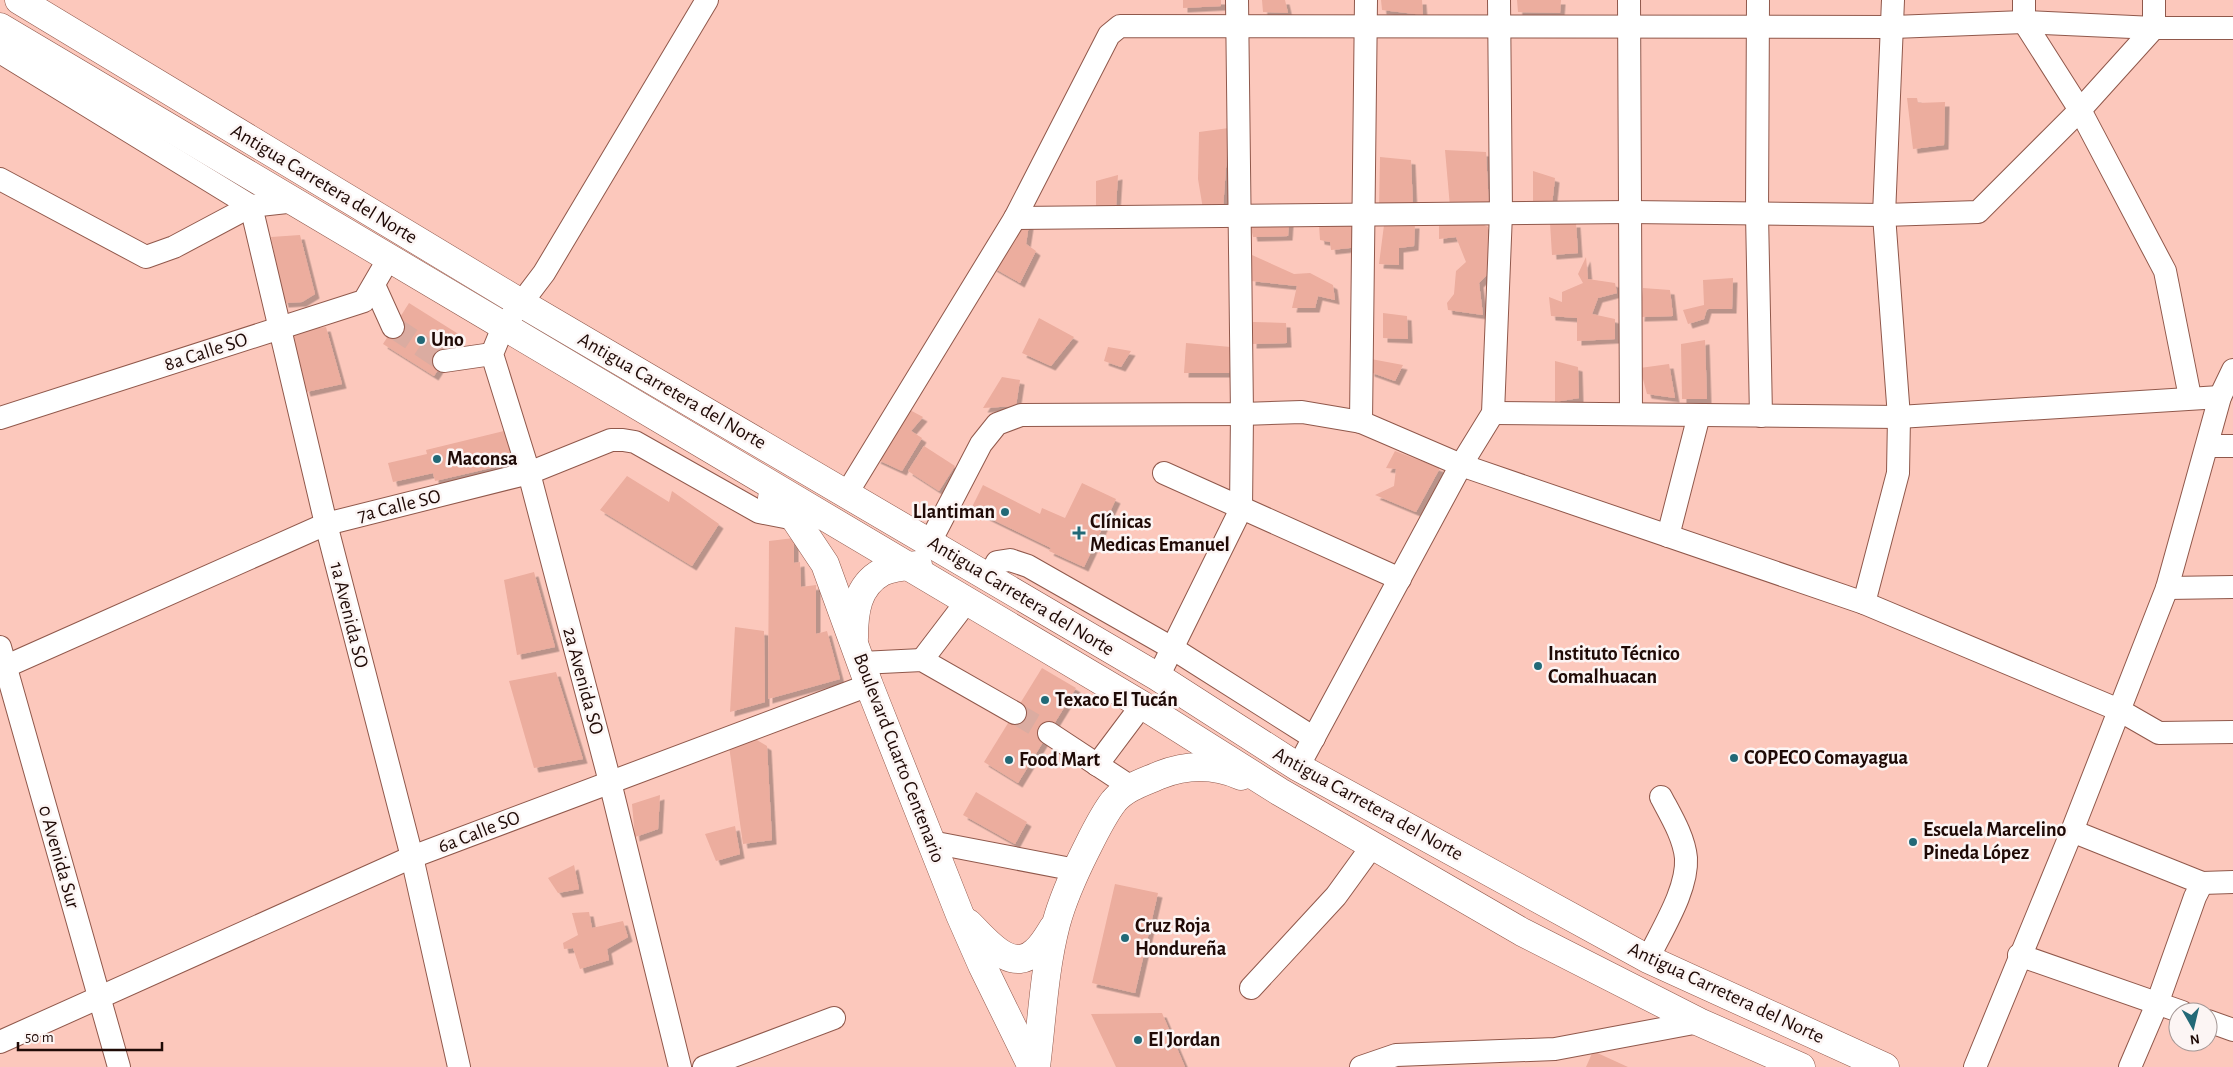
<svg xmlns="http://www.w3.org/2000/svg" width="2233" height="1067" viewBox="0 0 2233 1067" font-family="'Alegreya Sans',sans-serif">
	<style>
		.building { fill: #ecad9e; filter: url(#shadow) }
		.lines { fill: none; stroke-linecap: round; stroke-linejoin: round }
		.minor-tunnel { stroke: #dbaca1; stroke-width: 22; stroke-dasharray: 22 11; stroke-linecap: butt }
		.minor-casing { stroke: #90584b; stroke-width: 24 }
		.major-casing { stroke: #90584b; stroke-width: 29 }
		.minor { stroke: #fff; stroke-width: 22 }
		.major { stroke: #fff; stroke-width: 28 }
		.poi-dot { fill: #226977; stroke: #fcf5f4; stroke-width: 2 }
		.labels { text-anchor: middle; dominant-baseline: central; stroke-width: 5; stroke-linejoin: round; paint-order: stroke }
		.street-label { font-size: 20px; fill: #1f0a06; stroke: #fcf5f4 }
		.poi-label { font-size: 20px; font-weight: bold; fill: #1f0a06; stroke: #fcf5f4; text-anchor: start }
	</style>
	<defs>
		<filter id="shadow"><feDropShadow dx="4.5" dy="4.5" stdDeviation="0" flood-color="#0004"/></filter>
	</defs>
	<rect width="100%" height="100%" fill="#fcc8bc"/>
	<!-- building -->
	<g class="building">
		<polygon points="1183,0 1221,0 1221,6 1183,8"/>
		<polygon points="1262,0 1285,0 1288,13 1263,12"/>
		<polygon points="1381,0 1422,0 1423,15 1382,10"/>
		<polygon points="1517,0 1561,0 1560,13 1518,12"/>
		<polygon points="1907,98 1917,98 1918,103 1945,102 1944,145 1913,149"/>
		<polygon points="1229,128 1223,208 1203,209 1198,179 1199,132"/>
		<polygon points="1445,150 1486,152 1489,208 1450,207"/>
		<polygon points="1380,157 1411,160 1413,207 1379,209"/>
		<polygon points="1533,171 1555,178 1552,205 1533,208"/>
		<polygon points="1118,175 1116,207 1096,208 1096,181"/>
		<polygon points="1289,222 1288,236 1253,237 1250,223"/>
		<polygon points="1478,222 1488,227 1488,274 1479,283 1483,315 1448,310 1447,303 1454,294 1456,271 1466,262 1456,237 1439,239 1439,226"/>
		<polygon points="1019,223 1029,225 1026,244 1036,251 1020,283 992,267"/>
		<polygon points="1550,223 1576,223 1578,253 1552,255"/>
		<polygon points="1415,224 1414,246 1399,248 1399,265 1379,264 1384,225"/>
		<polygon points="1319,225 1360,226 1359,247 1331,250 1330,242 1320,240"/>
		<polygon points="300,235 315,294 302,302 284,303 271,237"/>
		<polygon points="1252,255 1294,274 1310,273 1333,285 1335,300 1318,296 1315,308 1292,308 1297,286 1251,281"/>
		<polygon points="1586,257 1588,279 1615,283 1617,293 1598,298 1592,314 1615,319 1615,339 1577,341 1577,318 1551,316 1549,297 1562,302 1562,292 1583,283 1578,274"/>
		<polygon points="1733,278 1732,309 1707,309 1704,319 1688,324 1683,310 1704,305 1703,280"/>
		<polygon points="1643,288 1670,290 1673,316 1640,317"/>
		<polygon points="409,303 460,335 434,376 383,344"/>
		<polygon points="1383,313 1407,316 1408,339 1383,338"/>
		<polygon points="1039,318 1074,337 1051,366 1022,353"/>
		<polygon points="1253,322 1286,323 1287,343 1252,344"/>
		<polygon points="326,327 342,384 306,392 289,332"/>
		<polygon points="1705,340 1707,399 1682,399 1681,344"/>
		<polygon points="1186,343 1231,347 1229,373 1184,373"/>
		<polygon points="1108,347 1131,351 1121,367 1104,361"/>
		<polygon points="1371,359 1403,365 1395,381 1370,372"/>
		<polygon points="1555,361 1578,367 1579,398 1555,402"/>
		<polygon points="1669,364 1675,398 1647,394 1640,368"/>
		<polygon points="1002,377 1020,380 1016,406 983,408"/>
		<polygon points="908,409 923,417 911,431 922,438 902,471 876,459"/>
		<polygon points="508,430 516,462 435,481 433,473 393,482 388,463 427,454 426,450"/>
		<polygon points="924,446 955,466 939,491 908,471"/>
		<polygon points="1395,451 1440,468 1416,512 1375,495 1394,486 1396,469 1386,468"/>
		<polygon points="627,476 669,502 672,491 719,524 692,566 600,510"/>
		<polygon points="1082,483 1116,499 1084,567 1049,551 1051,548 971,509 983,485 1040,514 1042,508 1065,518"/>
		<polygon points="794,538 794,563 800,562 801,587 816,585 816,634 827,631 840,679 768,699 769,541"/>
		<polygon points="534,572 555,647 517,655 504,580"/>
		<polygon points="735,627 764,631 765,702 730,712"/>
		<polygon points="1042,668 1076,688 1018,783 984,762"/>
		<polygon points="556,672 583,759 534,768 509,681"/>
		<polygon points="752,737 767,746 772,840 743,844 729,746"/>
		<polygon points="976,792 1027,822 1015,844 963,815"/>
		<polygon points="660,795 658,829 635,837 632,804"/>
		<polygon points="735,826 740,854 716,861 705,834"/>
		<polygon points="574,865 579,889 558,893 548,878"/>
		<polygon points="1115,884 1158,893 1135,993 1092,983"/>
		<polygon points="589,912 592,928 623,921 628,937 607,949 609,960 580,969 573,948 564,949 563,943 578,935 572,913"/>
		<polygon points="1162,1013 1185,1067 1116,1067 1091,1014"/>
		<polygon points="1593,1051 1628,1067 1586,1067"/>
	</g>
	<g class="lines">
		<!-- minor-tunnel -->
		<g class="minor-tunnel">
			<polyline points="393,327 444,361"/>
			<polyline points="1015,713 1049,733"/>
		</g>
		<defs>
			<g id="minor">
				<polyline points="1629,0 1631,414"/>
				<polyline points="1758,0 1757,214 1761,416"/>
				<polyline points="2024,0 2024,22 2080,110 2165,271 2190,397"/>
				<polyline points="0,52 251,206"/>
				<polyline points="0,179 146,257 174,247 251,206 296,201"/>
				<polyline points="251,206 326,524 412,857 459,1067"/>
				<polyline points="1015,218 1630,212 1884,215 1978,212 2080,110 2154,28 2154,0"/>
				<polyline points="374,285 393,327"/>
				<polyline points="444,361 492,354"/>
				<polyline points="1493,413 1899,417 2220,397"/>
				<polyline points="0,418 364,301 389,258"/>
				<polyline points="1361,422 1366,0"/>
				<polyline points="2208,446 2233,446"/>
				<polyline points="1164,473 1400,579"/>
				<polyline points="847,493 1015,218 1109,35 1120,26 1893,27 2024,22 2154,28 2233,28"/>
				<polyline points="1668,536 1699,415"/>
				<polyline points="930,542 981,444 997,424 1021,415 1242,414 1302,412 1361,422 1461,465 1864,603 2119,710 2159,733 2233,732"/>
				<polyline points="989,577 997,562 1010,560 1028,566 1172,648 1314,738"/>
				<polyline points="2167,588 2233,587"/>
				<polyline points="1864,603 1898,473 1899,417 1884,215 1893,0"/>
				<polyline points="0,647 119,1067"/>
				<polyline points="922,660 967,601"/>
				<polyline points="861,663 922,660 1015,713"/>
				<polyline points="0,669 326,524 529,473 611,440 623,440 635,442 759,512 795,519"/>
				<polyline points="1158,677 1241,509 1242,414 1237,0"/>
				<polyline points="1049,733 1131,787"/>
				<polyline points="1097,765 1142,705"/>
				<polyline points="1298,767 1461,465 1493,413 1501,213 1499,0"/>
				<polyline points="2072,831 2202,883 2233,882"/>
				<polyline points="931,842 1076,870"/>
				<polyline points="2019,955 2182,1012"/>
				<path d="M1648,959C1661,931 1688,890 1686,858C1684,837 1671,816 1661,797"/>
				<polyline points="1251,988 1336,896 1373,845"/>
				<polyline points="2208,1021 2233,1030"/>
				<polyline points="0,1042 412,857 869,685"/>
				<polyline points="680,1067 610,782 529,473 492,354 503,327 544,273 707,0"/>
				<polyline points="704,1067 834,1018"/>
				<polyline points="1361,1067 1396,1055 1555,1049 1699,1022"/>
				<polyline points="1975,1067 2072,831 2167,588 2220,397 2233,370"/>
				<polyline points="2130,1067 2157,1004 2195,897 2202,883"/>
			</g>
			<g id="major">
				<polyline points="19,0 521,303 1158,677 1298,767 1648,959 1885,1067"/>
				<polyline points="0,27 1142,705 1280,792 1522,932 1699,1022 1801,1067"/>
				<polyline points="772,498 795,519 825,564 869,685 960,915 982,965 1032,1067"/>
				<path d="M854,638C854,612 857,586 882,572C892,567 907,566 918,565"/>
				<path d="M968,923C985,939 1011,975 1036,951C1043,945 1048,936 1053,928"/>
				<path d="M1036,1067C1042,1020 1044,970 1056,924C1063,898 1074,874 1086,850C1094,834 1103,815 1114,801C1126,787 1144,782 1160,775C1188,764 1214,764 1241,776"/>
			</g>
		</defs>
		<!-- minor casing -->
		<use href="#minor" class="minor-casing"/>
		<!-- major casing -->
		<use href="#major" class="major-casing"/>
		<!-- minor -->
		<use href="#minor" class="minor"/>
		<!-- major -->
		<use href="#major" class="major"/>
	</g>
	<!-- markers -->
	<g class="poi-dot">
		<circle cx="421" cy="340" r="5"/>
		<circle cx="437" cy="459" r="5"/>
		<circle cx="1005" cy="512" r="5"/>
		<path d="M1076.5 525.5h5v5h5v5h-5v5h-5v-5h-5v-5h5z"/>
		<circle cx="1538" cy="666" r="5"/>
		<circle cx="1045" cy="700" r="5"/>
		<circle cx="1734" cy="758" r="5"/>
		<circle cx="1009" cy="760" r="5"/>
		<circle cx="1913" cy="842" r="5"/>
		<circle cx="1125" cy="938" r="5"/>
		<circle cx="1138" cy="1040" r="5"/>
	</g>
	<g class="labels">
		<!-- street labels -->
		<g class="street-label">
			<text transform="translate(324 184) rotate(31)">Antigua Carretera del Norte</text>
			<text transform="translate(206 352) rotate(-18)">8a Calle SO</text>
			<text transform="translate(672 391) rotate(30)">Antigua Carretera del Norte</text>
			<text transform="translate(399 506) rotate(-14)">7a Calle SO</text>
			<text transform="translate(1021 596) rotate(31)">Antigua Carretera del Norte</text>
			<text transform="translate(349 615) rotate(76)">1a Avenida SO</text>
			<text transform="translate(583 681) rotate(75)">2a Avenida SO</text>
			<text transform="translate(899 758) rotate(69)">Boulevard Cuarto Centenario</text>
			<text transform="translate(1368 804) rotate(29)">Antigua Carretera del Norte</text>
			<text transform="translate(479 832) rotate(-21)">6a Calle SO</text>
			<text transform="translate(59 857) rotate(74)">0 Avenida Sur</text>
			<text transform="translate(1726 993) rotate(25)">Antigua Carretera del Norte</text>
		</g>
		<!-- poi labels -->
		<g class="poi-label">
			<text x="431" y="340">Uno</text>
			<text x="447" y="459">Maconsa</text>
			<text x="995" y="512" text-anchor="end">Llantiman</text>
			<text x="1090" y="522">Clínicas<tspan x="1090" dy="23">Medicas Emanuel</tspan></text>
			<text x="1548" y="654">Instituto Técnico<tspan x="1548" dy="23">Comalhuacan</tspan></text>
			<text x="1055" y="700">Texaco El Tucán</text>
			<text x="1744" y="758">COPECO Comayagua</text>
			<text x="1019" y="760">Food Mart</text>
			<text x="1923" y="830">Escuela Marcelino<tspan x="1923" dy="23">Pineda López</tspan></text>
			<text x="1135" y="926">Cruz Roja<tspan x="1135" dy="23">Hondureña</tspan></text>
			<text x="1148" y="1040">El Jordan</text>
		</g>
	</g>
	<!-- north arrow -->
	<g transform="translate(2193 1027) rotate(172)"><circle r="24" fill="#fcf5f4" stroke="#a49795"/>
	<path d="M0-4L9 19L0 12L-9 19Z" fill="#226977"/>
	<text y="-8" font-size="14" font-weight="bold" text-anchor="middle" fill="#1f0a06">N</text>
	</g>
	<!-- scale -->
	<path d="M18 1042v8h144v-8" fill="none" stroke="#1f0a06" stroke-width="2.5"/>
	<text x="25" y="1042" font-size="15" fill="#1f0a06" stroke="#fcf5f4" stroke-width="4" paint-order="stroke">50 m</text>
</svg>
